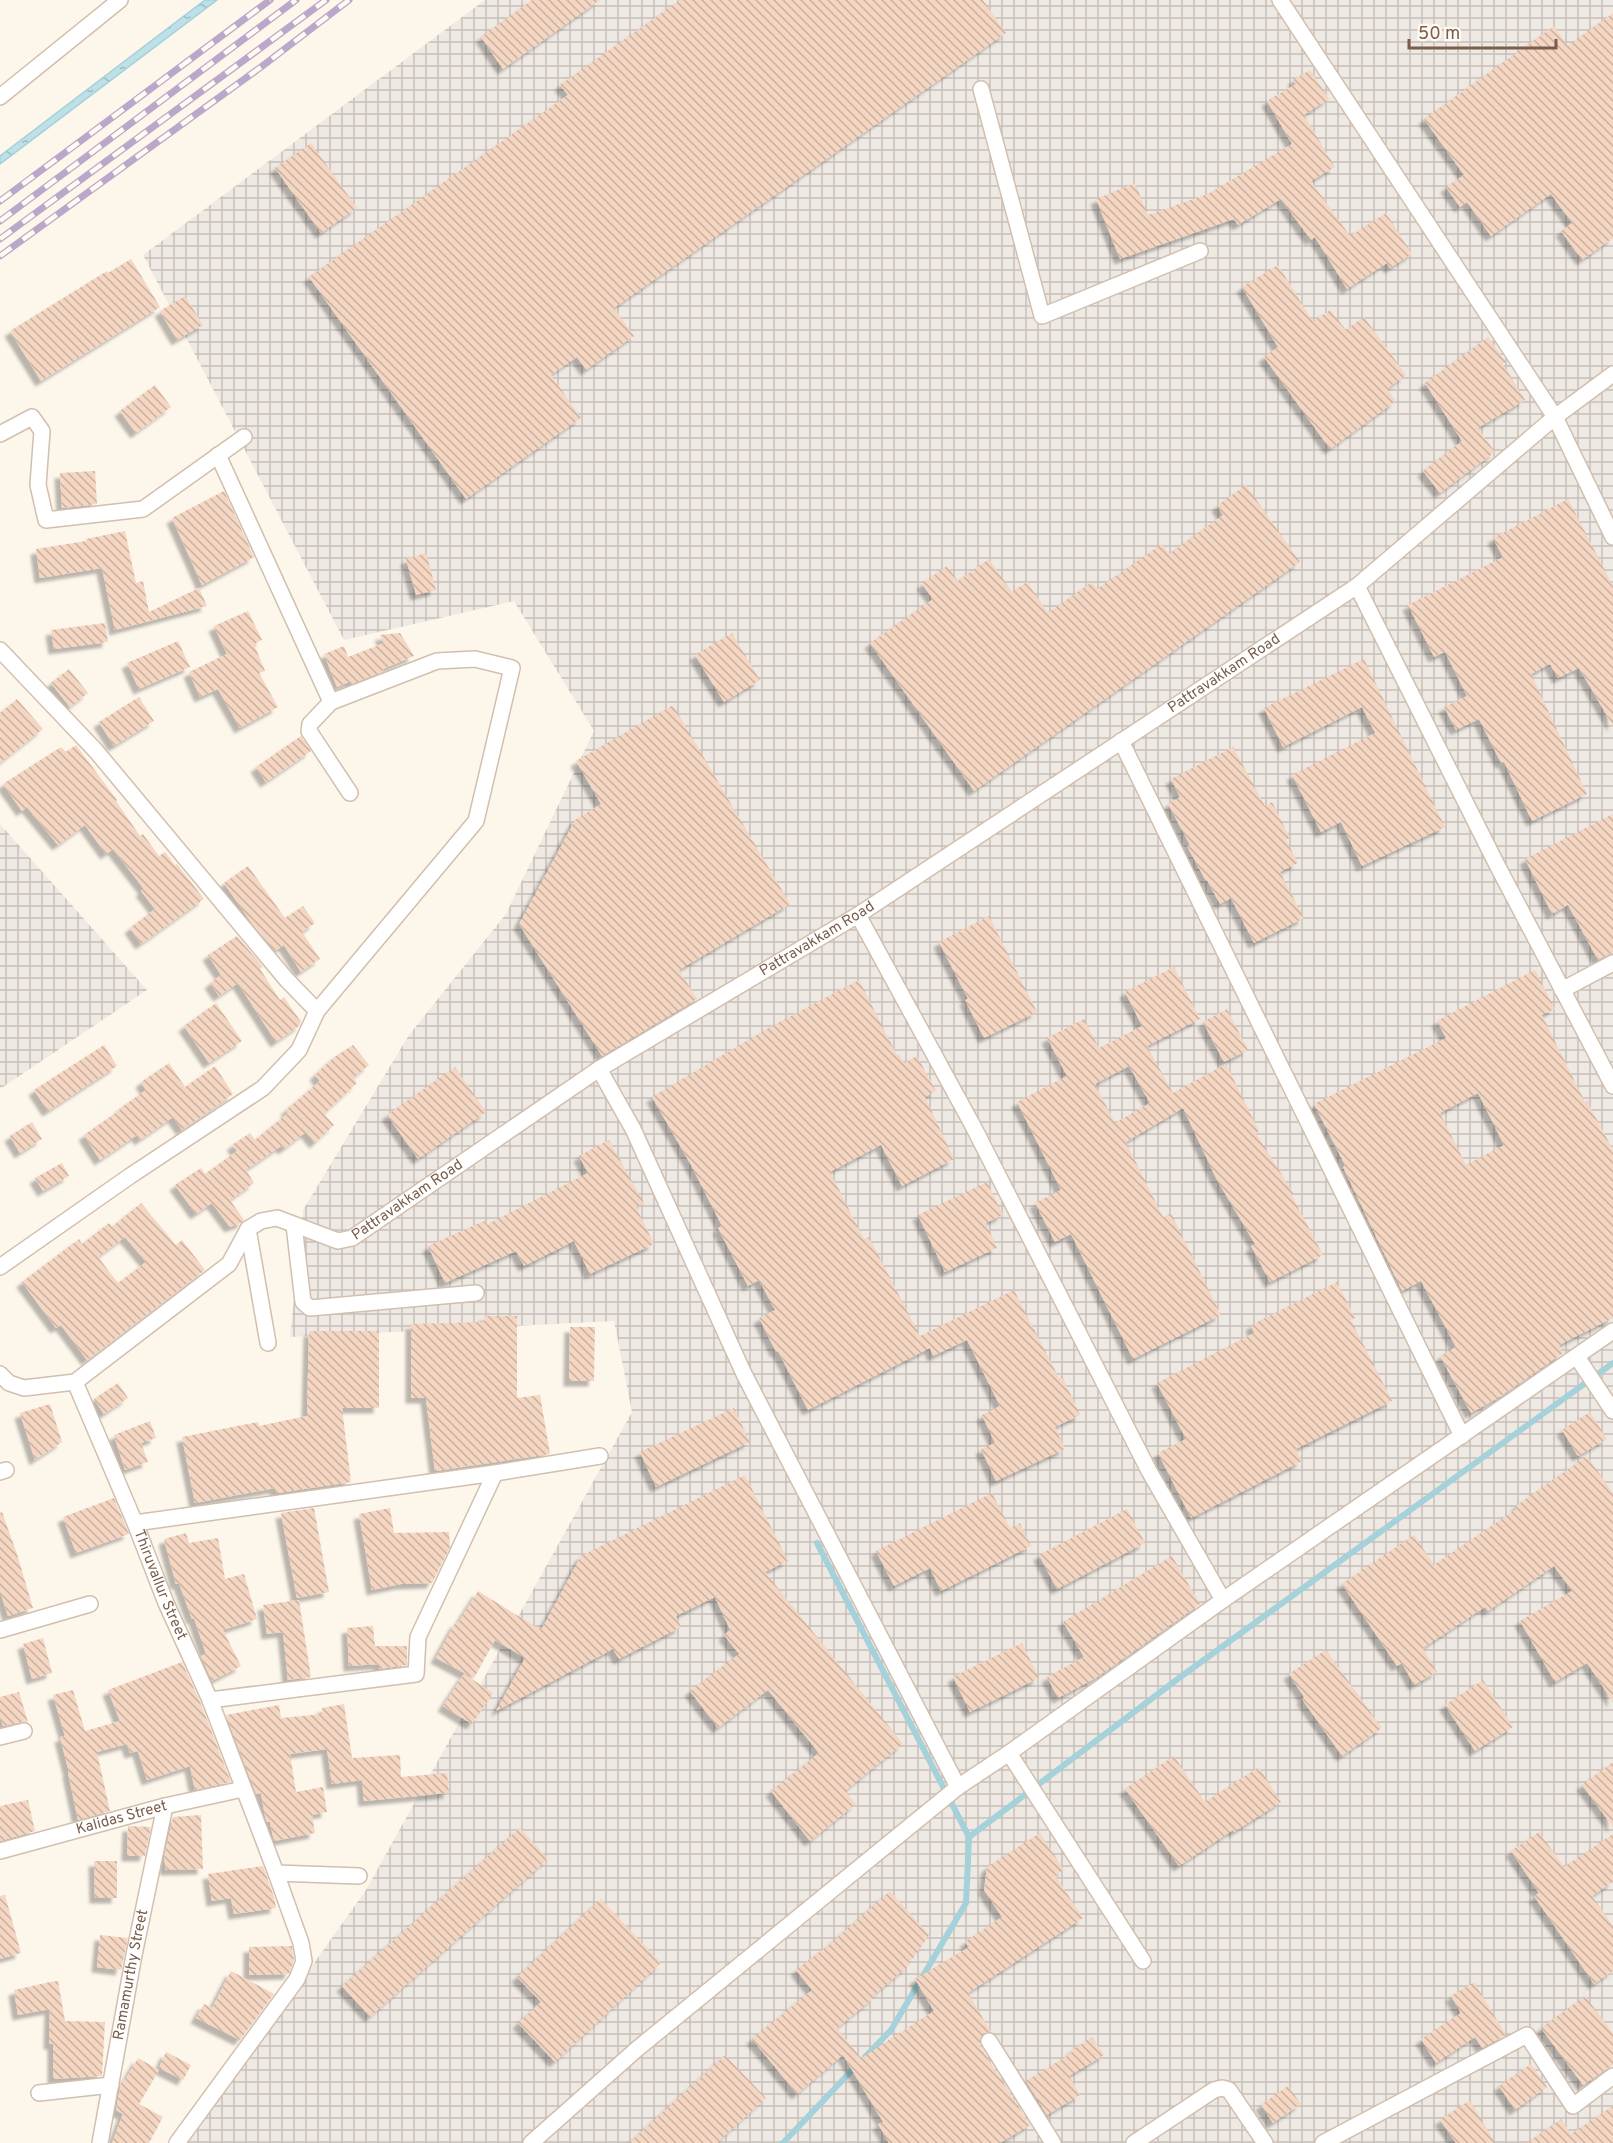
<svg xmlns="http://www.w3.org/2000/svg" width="1613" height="2143" viewBox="0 0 1613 2143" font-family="Overpass,sans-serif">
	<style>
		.industrial { fill: url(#industrial-grid) }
		.water { fill: url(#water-ripples); stroke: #a4d1da; stroke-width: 1.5 }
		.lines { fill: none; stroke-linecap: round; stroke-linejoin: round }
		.stream { stroke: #a4d1da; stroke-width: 6 }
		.building { fill: url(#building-back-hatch); fill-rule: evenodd; filter: url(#shadow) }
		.street-casing { stroke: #d1bfaf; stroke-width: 18 }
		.street { stroke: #fff; stroke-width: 15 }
		.rail-casing { stroke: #baa7c9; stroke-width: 7 }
		.rail { stroke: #fffaf2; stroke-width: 4.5; stroke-dasharray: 14; stroke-linecap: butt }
		.labels { text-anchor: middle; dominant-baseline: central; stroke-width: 4.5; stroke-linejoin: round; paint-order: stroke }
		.street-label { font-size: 15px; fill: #7a5d4c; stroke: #fffaf2 }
	</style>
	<defs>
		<pattern id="industrial-grid" width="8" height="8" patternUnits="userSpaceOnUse" patternTransform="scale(1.5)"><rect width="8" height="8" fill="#efe9e3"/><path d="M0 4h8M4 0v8" fill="none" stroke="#c7c0ba"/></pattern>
		<pattern id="water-ripples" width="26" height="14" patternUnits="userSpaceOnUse" patternTransform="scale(1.5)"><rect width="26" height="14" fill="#bee1e8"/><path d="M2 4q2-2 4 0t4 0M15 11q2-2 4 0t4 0" fill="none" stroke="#9fbabe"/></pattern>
		<pattern id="building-back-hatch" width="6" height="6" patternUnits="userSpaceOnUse" patternTransform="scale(1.5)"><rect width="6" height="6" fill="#f4d6c2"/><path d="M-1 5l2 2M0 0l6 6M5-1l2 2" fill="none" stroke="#cbb1a0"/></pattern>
		<filter id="shadow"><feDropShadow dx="-5.5" dy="5.5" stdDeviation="1.5" flood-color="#0004"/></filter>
	</defs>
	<rect width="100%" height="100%" fill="#fdf6eb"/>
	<!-- industrial -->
	<g class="industrial">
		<polygon points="485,0 1613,0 1613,2143 186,2143 366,1890 632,1412 614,1321 290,1337 303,1210 409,1035 506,914 594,731 514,601 344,640 143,255"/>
		<polygon points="0,824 147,990 0,1089"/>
	</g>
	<!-- water -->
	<polygon class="water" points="205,0 217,0 0,164 0,156"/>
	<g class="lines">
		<!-- stream -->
		<g class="stream">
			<polyline points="817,1543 969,1837 966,1903 891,2030 865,2057"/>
			<polyline points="969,1837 1179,1678 1613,1363"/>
			<polyline points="783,2143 858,2064"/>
		</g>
	</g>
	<!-- building -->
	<g class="building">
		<polygon points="532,0 600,0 503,69 481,37"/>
		<polygon points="680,0 983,0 1006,33 614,308 634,336 586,370 577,357 551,375 581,418 466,499 309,277 568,95 560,85"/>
		<polygon points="1613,13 1613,238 1582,260 1561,231 1572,223 1551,194 1491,236 1467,202 1460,207 1446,187 1464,175 1424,119 1554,26 1568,46"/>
		<polygon points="1310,70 1329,99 1304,115 1335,167 1311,181 1350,236 1386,213 1412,254 1390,268 1387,263 1347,289 1315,237 1311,240 1281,199 1238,225 1234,219 1120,259 1096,199 1135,183 1148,215 1208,194 1292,144 1267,101 1296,84 1293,80"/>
		<polygon points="311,143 357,208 321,233 275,168"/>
		<polygon points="131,259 160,307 41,381 10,331 107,271 108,273"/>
		<polygon points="1278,265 1313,322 1330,310 1346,330 1364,317 1406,375 1387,389 1396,401 1330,449 1264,357 1278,347 1242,287"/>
		<polygon points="185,296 203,325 177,340 160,311"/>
		<polygon points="1488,337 1506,362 1503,364 1525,400 1478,428 1495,452 1440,493 1423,471 1462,441 1425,383"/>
		<polygon points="155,385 171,407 136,433 120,411"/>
		<polygon points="95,471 97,504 62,508 60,473"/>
		<polygon points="1246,485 1300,562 974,791 870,643 933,599 922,584 947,566 958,581 989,559 1012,592 1027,582 1048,613 1092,582 1097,589 1162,544 1169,554 1223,515 1217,506"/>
		<polygon points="224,491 254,557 202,585 172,518"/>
		<polygon points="1568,499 1613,586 1613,726 1579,668 1558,678 1550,664 1531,674 1587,794 1532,821 1504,762 1501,763 1479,719 1456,730 1444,707 1467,696 1445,652 1434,657 1408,605 1503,557 1493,538"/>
		<polygon points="125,531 136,583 143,581 149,612 199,588 207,606 115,630 102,568 40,578 36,549 86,541 86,539"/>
		<polygon points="426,553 436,590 416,595 406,559"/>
		<polygon points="248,611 262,640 254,644 265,671 259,673 278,707 240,728 218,689 200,697 189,672 227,654 214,626"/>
		<polygon points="105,623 108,642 54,649 51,630"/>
		<polygon points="400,633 414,656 383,669 384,671 352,684 351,681 337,687 324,654 344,646 348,657 384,643 380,635"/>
		<polygon points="732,633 760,680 724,702 695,655"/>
		<polygon points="178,641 190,667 139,689 127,663"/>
		<polygon points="1364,659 1445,827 1362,866 1341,822 1321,832 1292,775 1375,733 1362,707 1283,747 1264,708"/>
		<polygon points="69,669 88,693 70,707 51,683"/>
		<polygon points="139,697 154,721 114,746 99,722"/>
		<polygon points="17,699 43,729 0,763 0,713"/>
		<polygon points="673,705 790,904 679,970 697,999 602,1056 519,924 575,820 601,804 576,761"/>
		<polygon points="301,736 311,751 266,782 256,767"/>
		<polygon points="76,745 117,800 116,801 140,836 143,834 159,856 165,852 175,865 177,864 204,899 141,944 130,928 155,909 141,891 144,889 113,849 106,854 85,825 58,845 27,807 22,811 3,784 61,747 66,752"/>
		<polygon points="1233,747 1265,806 1272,802 1290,838 1286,840 1298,863 1280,872 1304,918 1254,943 1231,898 1220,904 1207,880 1206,881 1187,846 1190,845 1168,804 1180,797 1171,779"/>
		<polygon points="1613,814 1613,952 1598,960 1568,905 1552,914 1525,859"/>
		<polygon points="248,866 285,918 303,906 315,923 302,932 320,959 301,972 284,945 275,951 253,925 224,883"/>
		<polygon points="989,916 1037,1012 984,1038 965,1000 968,999 939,942"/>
		<polygon points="237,936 263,967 260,969 280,1000 284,997 301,1022 299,1026 276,1042 238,983 219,996 210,983 221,975 208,955"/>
		<path d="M1174,967L1200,1019L1147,1046L1173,1093L1226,1064L1259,1131L1256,1133L1293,1193L1291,1194L1323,1255L1270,1282L1251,1246L1255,1244L1217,1180L1183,1108L1126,1142L1163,1217L1171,1213L1221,1315L1133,1359L1071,1234L1055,1242L1035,1203L1061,1190L1017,1102L1067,1076L1047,1038L1084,1019L1099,1048L1142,1026L1125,992ZM1129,1066L1150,1103L1115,1123L1095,1084Z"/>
		<path d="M1535,970L1555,1009L1542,1015L1585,1102L1587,1101L1613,1150V1318L1559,1345L1563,1353L1498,1398L1471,1413L1440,1356L1456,1347L1421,1281L1402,1291L1343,1167L1345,1165L1314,1104L1446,1038L1437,1021ZM1478,1093L1504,1145L1466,1165L1440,1113Z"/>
		<polygon points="859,980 897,1055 899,1054 904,1063 917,1056 936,1091 925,1097 954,1159 902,1186 881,1145 830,1172 864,1239 869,1237 920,1336 1014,1290 1059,1378 1062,1376 1080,1415 1055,1427 1065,1449 996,1481 981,1449 995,1443 982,1415 1000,1406 967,1340 933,1356 930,1348 808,1410 778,1351 776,1352 759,1318 775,1310 759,1280 748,1286 718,1228 722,1226 691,1165 652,1097 772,1026"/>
		<polygon points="216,1003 242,1041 209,1063 184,1026"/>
		<polygon points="1227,1009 1248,1050 1224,1062 1203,1022"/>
		<polygon points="104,1045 117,1066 48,1111 34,1090"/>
		<polygon points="353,1045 369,1065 353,1078 357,1083 324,1114 334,1125 315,1143 306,1132 284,1149 281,1146 246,1170 254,1183 230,1200 244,1220 241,1223 230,1227 212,1203 196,1214 175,1185 201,1168 205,1174 237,1151 232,1145 250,1133 255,1140 288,1113 286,1110 320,1081 315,1075 333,1058"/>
		<polygon points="169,1063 185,1087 215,1066 233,1094 182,1130 173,1117 140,1140 137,1135 100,1160 84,1135 120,1110 119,1109 146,1090 141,1082"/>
		<polygon points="455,1067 486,1112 418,1159 387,1115"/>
		<polygon points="32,1122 42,1139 20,1153 10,1136"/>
		<polygon points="609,1140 644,1203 636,1207 654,1244 590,1274 574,1241 524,1266 516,1251 445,1283 428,1246 484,1221 486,1225 588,1173 579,1156"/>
		<polygon points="62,1163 69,1176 43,1191 35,1178"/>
		<polygon points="987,1182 1003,1215 986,1223 997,1248 945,1272 918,1215"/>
		<path d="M141,1203L176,1245L182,1240L205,1270L87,1360L61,1325L56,1328L22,1282L79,1239L82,1244L109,1223L112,1227ZM125,1237L146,1262L118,1283L98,1257Z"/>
		<polygon points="1337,1282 1355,1318 1351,1320 1392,1401 1296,1449 1302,1461 1191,1518 1158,1453 1186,1439 1157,1383 1254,1333 1251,1325"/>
		<polygon points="484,1316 517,1316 517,1398 540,1395 550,1454 435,1471 426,1398 411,1398 411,1324 484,1322"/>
		<polygon points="570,1327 595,1327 594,1381 569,1381"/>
		<polygon points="309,1331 379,1331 379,1408 342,1408 351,1482 277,1493 275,1488 195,1503 182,1437 258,1422 259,1426 307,1416"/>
		<polygon points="118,1383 128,1398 104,1414 94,1399"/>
		<polygon points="50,1404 62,1442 35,1460 20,1413"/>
		<polygon points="734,1408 750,1442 656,1487 640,1452"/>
		<polygon points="1590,1412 1607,1439 1578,1456 1562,1430"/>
		<polygon points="150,1421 156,1438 141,1443 148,1462 125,1470 114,1435"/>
		<polygon points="1587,1456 1613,1493 1613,1702 1587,1663 1555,1682 1520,1621 1572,1591 1554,1566 1488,1611 1485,1607 1423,1648 1437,1672 1414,1685 1402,1663 1397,1666 1342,1584 1414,1535 1434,1565 1518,1508 1516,1506"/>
		<polygon points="745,1475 788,1561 765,1572 903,1744 845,1791 856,1804 810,1841 771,1791 819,1753 768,1690 718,1728 690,1691 739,1654 724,1635 730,1630 715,1597 676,1616 681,1627 619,1659 613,1649 496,1711 525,1658 495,1640 474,1678 436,1658 456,1622 458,1623 478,1591 541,1630 581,1556"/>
		<polygon points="992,1493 1010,1528 1020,1523 1031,1546 941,1591 930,1568 894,1586 876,1551"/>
		<polygon points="114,1498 129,1534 76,1553 63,1517"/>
		<polygon points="314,1508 329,1592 297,1598 281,1513"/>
		<polygon points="390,1508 394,1533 449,1532 450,1547 432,1583 401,1584 372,1590 359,1514"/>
		<polygon points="1127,1509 1145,1543 1057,1589 1039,1555"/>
		<polygon points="2,1512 17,1554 33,1608 8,1616 0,1591 0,1513"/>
		<polygon points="186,1533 189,1543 218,1538 225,1579 244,1574 257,1619 223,1630 241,1666 212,1681 201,1656 206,1654 194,1618 192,1619 179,1583 176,1584 164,1539"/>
		<polygon points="1172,1556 1200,1604 1096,1678 1058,1698 1047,1677 1084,1657 1063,1622"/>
		<polygon points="299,1600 311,1677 288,1680 283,1632 267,1634 263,1605"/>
		<polygon points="373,1626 375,1646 407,1646 407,1665 379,1669 379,1664 349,1666 347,1628"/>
		<polygon points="43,1638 52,1673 32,1679 23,1644"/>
		<polygon points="1022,1643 1039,1678 970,1712 953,1677"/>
		<polygon points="1326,1650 1382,1728 1342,1756 1302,1699 1304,1697 1289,1674"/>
		<polygon points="182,1662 201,1704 231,1782 195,1790 190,1766 147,1780 138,1751 130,1753 127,1744 97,1752 110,1811 78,1820 68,1772 69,1772 60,1737 65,1736 53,1695 73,1690 85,1731 120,1721 108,1690"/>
		<polygon points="464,1674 493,1693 472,1724 443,1706"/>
		<polygon points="1483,1680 1513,1727 1475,1751 1445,1705"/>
		<polygon points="19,1692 28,1722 22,1722 3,1726 0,1716 0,1697"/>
		<polygon points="344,1704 352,1758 400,1755 401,1777 447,1773 449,1793 364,1801 362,1780 332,1784 327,1749 290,1754 296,1792 323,1787 327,1812 312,1815 315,1833 274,1841 270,1822 267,1822 265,1816 261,1793 256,1794 226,1715 279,1705 281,1718 323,1714 322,1708"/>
		<polygon points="1174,1756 1205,1802 1259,1767 1281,1802 1234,1832 1233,1830 1179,1866 1125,1789"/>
		<polygon points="1613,1762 1613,1827 1582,1785"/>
		<polygon points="28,1800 35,1831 0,1841 0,1806"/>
		<polygon points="201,1815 203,1869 166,1870 164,1857 173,1817"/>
		<polygon points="128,1826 151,1827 145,1856 127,1856"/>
		<polygon points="520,1828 548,1859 370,2017 342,1986"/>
		<polygon points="1539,1832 1564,1867 1613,1834 1613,1882 1592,1896 1613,1926 1613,1971 1594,1984 1534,1896 1539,1893 1511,1851"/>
		<polygon points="1040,1833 1064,1870 1055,1875 1083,1918 968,1993 991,2032 984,2032 981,2036 980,2046 1030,2125 1000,2143 889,2143 878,2124 883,2122 843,2055 797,2094 752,2039 812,1990 796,1970 830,1944 890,1891 929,1935 906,1968 873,1996 874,1998 837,2028 861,2058 934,2011 915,1979 969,1947 965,1942 1002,1917 984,1890 987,1867"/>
		<polygon points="94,1861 117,1861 117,1898 95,1898"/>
		<polygon points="263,1866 274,1897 276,1908 234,1914 231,1898 212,1901 208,1874"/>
		<polygon points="5,1895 21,1953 0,1959 0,1896"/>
		<polygon points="601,1899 661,1963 555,2062 518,2023 541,2002 517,1977"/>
		<polygon points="100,1935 128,1938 121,1970 97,1967"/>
		<polygon points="292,1946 294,1960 289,1974 249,1975 249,1947"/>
		<polygon points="231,1971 274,1994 240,2040 196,2018 204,2004 212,2008"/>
		<polygon points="50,1982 58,1981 65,2021 105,2022 102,2076 53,2079 53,2044 49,2044 50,2009 18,2015 14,1990"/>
		<polygon points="1474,1982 1506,2035 1482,2048 1475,2037 1436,2063 1421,2039 1461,2013 1451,1996"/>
		<polygon points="1585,1996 1613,2033 1613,2065 1583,2085 1541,2028"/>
		<polygon points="1092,2037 1104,2055 1069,2076 1080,2095 1047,2115 1026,2081 1072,2053 1071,2051"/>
		<polygon points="166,2052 191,2065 183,2080 159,2068"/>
		<polygon points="725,2055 766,2098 717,2143 629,2143"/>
		<polygon points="138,2058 159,2070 139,2104 163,2117 149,2143 112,2143 123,2114 116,2110 122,2078 125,2080"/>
		<polygon points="1531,2064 1547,2087 1515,2110 1499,2086"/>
		<polygon points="1288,2086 1301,2104 1273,2123 1261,2105"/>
		<polygon points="1470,2100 1495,2143 1456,2143 1440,2120"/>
		<polygon points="1613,2106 1613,2143 1527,2143 1561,2119 1571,2134"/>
	</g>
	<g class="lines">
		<defs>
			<g id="street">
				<polyline points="1280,0 1555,417 1613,537"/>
				<polyline points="981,89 1042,316 1200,251"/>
				<polyline points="0,97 120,0"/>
				<polyline points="0,434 32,417 42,431 38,485 46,520 143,509 244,437"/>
				<polyline points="1357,586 1497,865 1613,1086"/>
				<polyline points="0,650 96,751 286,979 317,1011"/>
				<polyline points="331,702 310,724 309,731 350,793"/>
				<polyline points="1121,741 1462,1436"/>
				<polyline points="858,915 973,1126 1149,1471 1223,1600"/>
				<polyline points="1562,990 1613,963"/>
				<polyline points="599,1069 633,1129 744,1374 958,1787"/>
				<polyline points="294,1225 303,1302 310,1308 476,1293"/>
				<polyline points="248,1229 268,1343"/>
				<polyline points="0,1267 130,1176 263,1088 299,1050 317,1011 476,821 512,668 475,659 437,661 331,702 218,455"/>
				<polyline points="1577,1357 1613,1411"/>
				<path id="s1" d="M0,1374L9,1383L24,1388L75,1382L229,1264L248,1229L261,1221L277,1218L338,1241L352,1238L599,1069L858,915L1357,586L1555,417L1613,374"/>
				<path id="s2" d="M75,1382L135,1523L166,1603L210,1700L276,1873L301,1943L304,1961L297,1979L177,2143"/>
				<polyline points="0,1472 6,1470"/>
				<polyline points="135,1523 495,1473 600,1456"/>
				<polyline points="0,1630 90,1604"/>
				<polyline points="210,1700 416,1674 418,1637 495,1473"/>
				<polyline points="0,1737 24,1731"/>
				<polyline points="1009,1753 1143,1961"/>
				<path id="s3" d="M0,1851L165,1806L243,1789"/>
				<polyline points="276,1873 359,1876"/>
				<polyline points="989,2041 1053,2143"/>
				<polyline points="39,2093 111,2085"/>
				<path id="s4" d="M100,2143L134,1955L165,1806"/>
				<polyline points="531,2143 637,2049 958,1787 1009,1753 1223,1600 1613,1331"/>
				<polyline points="1134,2143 1214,2090 1222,2088 1229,2090 1265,2143"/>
				<polyline points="1323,2143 1527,2035 1573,2106 1613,2076"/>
			</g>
		</defs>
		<!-- street casing -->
		<use href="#street" class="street-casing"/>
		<!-- street -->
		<use href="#street" class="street"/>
		<defs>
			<g id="rail">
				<polyline points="0,201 270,0"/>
				<polyline points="0,221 296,0"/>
				<polyline points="0,239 326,0"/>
				<polyline points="0,256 261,67 349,0"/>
			</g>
		</defs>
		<!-- rail casing -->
		<use href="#rail" class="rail-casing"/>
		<!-- rail -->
		<use href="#rail" class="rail"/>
	</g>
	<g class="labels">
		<!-- street labels -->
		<g class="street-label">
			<text stroke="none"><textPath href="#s1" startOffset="1464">Pattravakkam Road</textPath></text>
			<text stroke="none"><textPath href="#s1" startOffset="978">Pattravakkam Road</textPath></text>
			<text stroke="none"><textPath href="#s1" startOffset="492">Pattravakkam Road</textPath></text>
			<text stroke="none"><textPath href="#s2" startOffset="220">Thiruvallur Street</textPath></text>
			<text stroke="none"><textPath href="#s3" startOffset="126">Kalidas Street</textPath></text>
			<text stroke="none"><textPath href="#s4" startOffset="171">Ramamurthy Street</textPath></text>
		</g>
	</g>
	<!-- scale -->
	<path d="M1409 39v9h147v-9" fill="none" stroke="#7a5d4c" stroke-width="3"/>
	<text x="1418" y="39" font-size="18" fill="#7a5d4c" stroke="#fffaf2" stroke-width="4.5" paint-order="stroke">50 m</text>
</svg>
